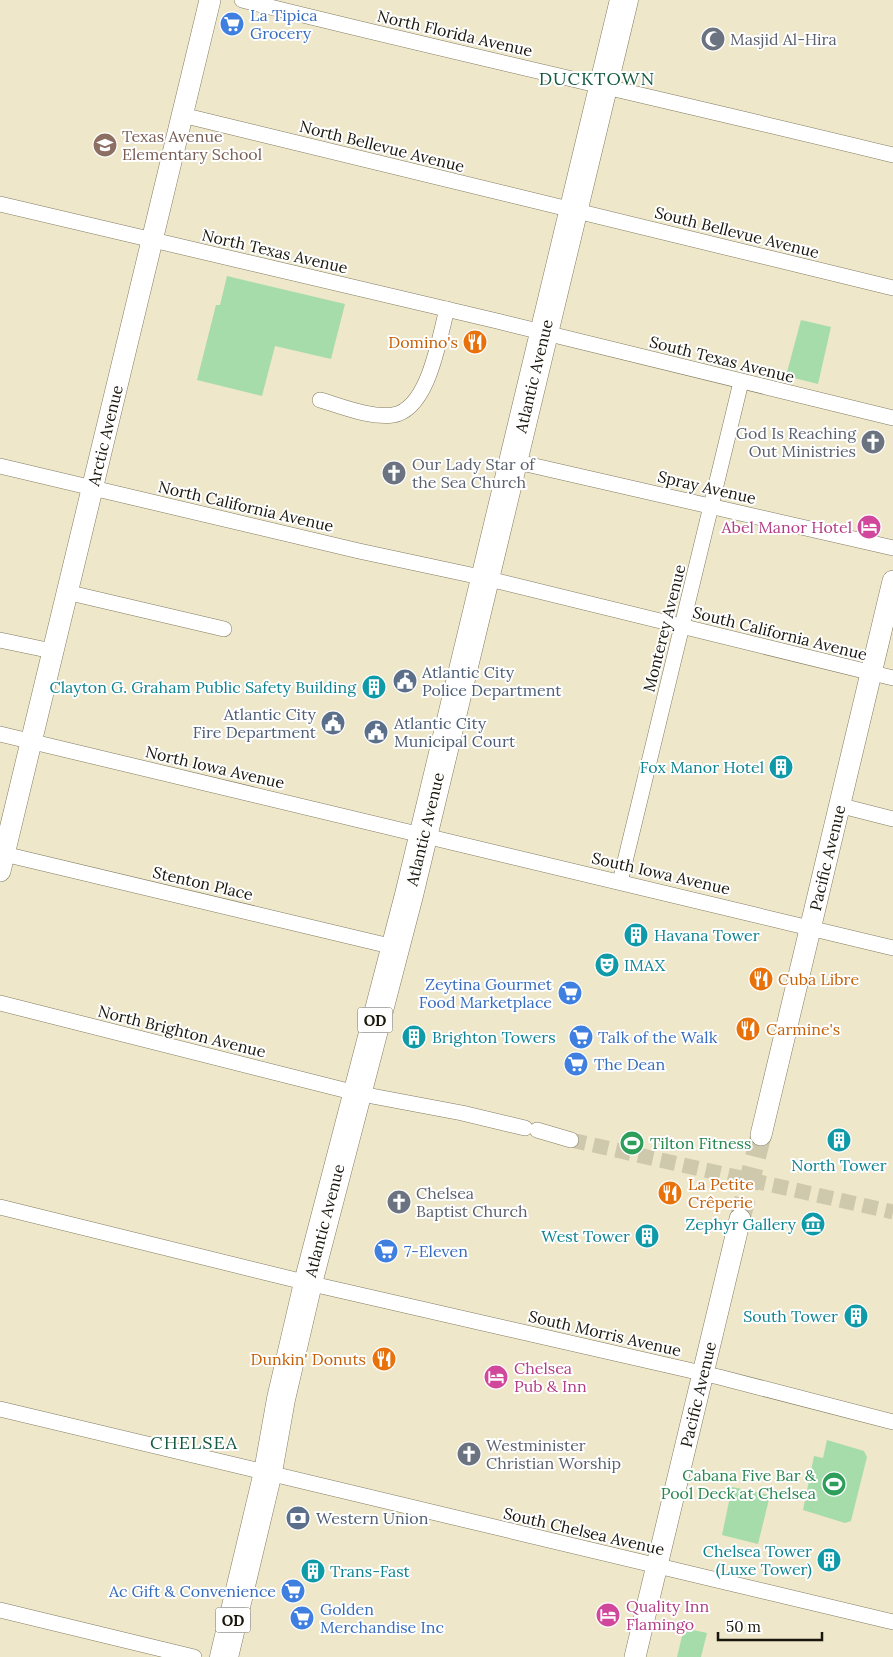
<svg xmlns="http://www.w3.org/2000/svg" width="893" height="1657" viewBox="0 0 893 1657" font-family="Lora,serif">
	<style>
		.green { fill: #a5dca9 }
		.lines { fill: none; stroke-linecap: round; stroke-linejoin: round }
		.street-tunnel { stroke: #cec8ad; stroke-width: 15; stroke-dasharray: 15 8; stroke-linecap: butt }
		.secondary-tunnel { stroke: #cec8ad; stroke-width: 21; stroke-dasharray: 21 11; stroke-linecap: butt }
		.street-casing { stroke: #827b60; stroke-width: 16 }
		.secondary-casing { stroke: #827b60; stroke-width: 22 }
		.highway-casing { stroke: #827b60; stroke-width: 29 }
		.street { stroke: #fff; stroke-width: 15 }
		.secondary { stroke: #fff; stroke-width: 21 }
		.highway { stroke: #fff; stroke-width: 28 }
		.labels { text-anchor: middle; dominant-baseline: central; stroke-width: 4; stroke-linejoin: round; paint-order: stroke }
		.shield { fill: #fff; stroke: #5e5c55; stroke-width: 1 }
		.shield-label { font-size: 15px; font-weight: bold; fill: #19160c }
		.shop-label { font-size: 16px; fill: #366cbe; stroke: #fff; text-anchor: start }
		.street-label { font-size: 16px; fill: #19160c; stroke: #fff }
		.worship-label { font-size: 16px; fill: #5b616d; stroke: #fff; text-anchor: start }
		.education-label { font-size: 16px; fill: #785e54; stroke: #fff; text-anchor: start }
		.food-label { font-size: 16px; fill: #c56008; stroke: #fff; text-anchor: start }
		.hotel-label { font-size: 16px; fill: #b23c85; stroke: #fff; text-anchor: start }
		.service-label { font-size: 16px; fill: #4e5e75; stroke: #fff; text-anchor: start }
		.culture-label { font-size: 16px; fill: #0d838f; stroke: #fff; text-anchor: end }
		.leisure-label { font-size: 16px; fill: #27864d; stroke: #fff; text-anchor: start }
		.neighbourhood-label { font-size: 18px; letter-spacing: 1px; fill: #155b41; stroke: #fff }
	</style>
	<rect width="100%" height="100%" fill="#eee7c9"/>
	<!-- green -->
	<g class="green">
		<polygon points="227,276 345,304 331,359 275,346 262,396 197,380 216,305 220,305"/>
		<polygon points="801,320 831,327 818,384 786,376"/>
		<polygon points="827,1440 864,1451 867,1457 851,1521 845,1523 803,1510 814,1456 823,1458"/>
		<polygon points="732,1487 770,1495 758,1544 722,1535"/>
		<polygon points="684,1628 707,1633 701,1657 677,1657"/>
	</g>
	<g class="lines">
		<!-- street-tunnel -->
		<polyline class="street-tunnel" points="571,1140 893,1212"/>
		<!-- secondary-tunnel -->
		<polyline class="secondary-tunnel" points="740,1219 761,1135"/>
		<defs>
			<g id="street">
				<path d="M242,0C458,54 676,102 893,155"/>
				<polyline points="182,115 893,288"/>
				<polyline points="0,204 497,321 893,418"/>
				<path d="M320,400C342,406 369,418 393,415C429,409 439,338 447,309"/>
				<polyline points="513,461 893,548"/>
				<polyline points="0,466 359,551 485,578 893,678"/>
				<polyline points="66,592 224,629"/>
				<polyline points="0,640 52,651"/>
				<polyline points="0,734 893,948"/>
				<polyline points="838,805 893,819"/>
				<polyline points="4,854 394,947"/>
				<polyline points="620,882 741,382"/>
				<polyline points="0,1003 356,1093 462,1113 525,1128"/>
				<polyline points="537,1130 571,1140"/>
				<polyline points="0,1207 308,1283 719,1377 893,1422"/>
				<polyline points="0,1409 893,1622"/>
				<polyline points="0,1610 194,1657"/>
			</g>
			<g id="secondary">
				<path id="s1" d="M0,871L210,0"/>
				<path id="s2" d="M761,1135L893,581"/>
				<path id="s3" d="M635,1657L740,1219"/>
			</g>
			<g id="highway">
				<path id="s4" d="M224,1657L268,1472L281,1399L308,1283L409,895L624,0"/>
			</g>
		</defs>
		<!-- street casing -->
		<use href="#street" class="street-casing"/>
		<!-- secondary casing -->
		<use href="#secondary" class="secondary-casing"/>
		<!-- highway casing -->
		<use href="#highway" class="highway-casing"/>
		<!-- street -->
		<use href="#street" class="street"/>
		<!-- secondary -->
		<use href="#secondary" class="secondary"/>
		<!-- highway -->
		<use href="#highway" class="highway"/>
	</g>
	<!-- icons -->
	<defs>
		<symbol id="supermarket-disc" viewBox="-11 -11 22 22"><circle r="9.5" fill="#3f7fe0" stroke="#fff"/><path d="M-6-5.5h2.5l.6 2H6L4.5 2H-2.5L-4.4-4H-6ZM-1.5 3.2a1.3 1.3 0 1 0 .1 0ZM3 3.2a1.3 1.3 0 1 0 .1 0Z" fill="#fff"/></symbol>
		<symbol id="mosque-disc" viewBox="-11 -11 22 22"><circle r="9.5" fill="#6b7280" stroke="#fff"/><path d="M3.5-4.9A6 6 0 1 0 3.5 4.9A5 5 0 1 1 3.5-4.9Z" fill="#fff"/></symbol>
		<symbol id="school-disc" viewBox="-11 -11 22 22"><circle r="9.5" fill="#8d6e63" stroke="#fff"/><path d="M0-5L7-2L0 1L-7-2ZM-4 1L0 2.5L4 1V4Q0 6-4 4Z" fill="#fff"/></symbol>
		<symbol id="restaurant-disc" viewBox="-11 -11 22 22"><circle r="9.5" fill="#e8710a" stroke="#fff"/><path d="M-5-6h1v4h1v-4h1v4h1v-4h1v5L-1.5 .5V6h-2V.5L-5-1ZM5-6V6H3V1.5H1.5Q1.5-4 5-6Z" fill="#fff"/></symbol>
		<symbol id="church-disc" viewBox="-11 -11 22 22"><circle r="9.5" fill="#6b7280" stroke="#fff"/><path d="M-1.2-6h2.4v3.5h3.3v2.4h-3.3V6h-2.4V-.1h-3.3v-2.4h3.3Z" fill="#fff"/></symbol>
		<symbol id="hotel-disc" viewBox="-11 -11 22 22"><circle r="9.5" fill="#d1479c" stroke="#fff"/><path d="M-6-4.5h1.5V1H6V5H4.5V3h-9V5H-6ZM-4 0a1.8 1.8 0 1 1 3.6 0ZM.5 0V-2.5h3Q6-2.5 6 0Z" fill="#fff"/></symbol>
		<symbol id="civic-disc" viewBox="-11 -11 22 22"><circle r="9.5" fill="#5c6f8a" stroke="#fff"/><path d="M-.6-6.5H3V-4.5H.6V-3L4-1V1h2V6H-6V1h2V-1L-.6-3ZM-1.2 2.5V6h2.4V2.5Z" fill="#fff"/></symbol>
		<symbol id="building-disc" viewBox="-11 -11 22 22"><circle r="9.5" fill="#0f9aa8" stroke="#fff"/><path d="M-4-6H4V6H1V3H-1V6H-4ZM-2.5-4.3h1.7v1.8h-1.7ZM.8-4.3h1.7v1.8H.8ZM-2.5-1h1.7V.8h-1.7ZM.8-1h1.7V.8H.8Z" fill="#fff"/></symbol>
		<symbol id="theatre-disc" viewBox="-11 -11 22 22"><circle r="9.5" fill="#0f9aa8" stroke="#fff"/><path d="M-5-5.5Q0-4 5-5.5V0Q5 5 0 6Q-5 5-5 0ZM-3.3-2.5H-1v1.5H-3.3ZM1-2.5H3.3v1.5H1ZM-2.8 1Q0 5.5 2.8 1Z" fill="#fff"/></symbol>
		<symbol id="stadium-disc" viewBox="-11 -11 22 22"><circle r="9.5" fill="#2e9e5b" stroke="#fff"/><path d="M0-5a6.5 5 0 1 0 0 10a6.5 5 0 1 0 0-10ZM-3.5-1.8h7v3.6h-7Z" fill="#fff"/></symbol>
		<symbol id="museum-disc" viewBox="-11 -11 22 22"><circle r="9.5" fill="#0f9aa8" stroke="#fff"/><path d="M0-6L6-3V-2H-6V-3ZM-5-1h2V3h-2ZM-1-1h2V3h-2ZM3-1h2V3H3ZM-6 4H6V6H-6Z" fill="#fff"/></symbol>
		<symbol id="bank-disc" viewBox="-11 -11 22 22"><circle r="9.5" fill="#5c6f8a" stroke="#fff"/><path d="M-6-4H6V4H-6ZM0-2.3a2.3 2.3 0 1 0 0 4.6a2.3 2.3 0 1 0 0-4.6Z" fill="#fff"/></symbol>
	</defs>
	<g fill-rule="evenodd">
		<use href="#supermarket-disc" x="218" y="10" width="28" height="28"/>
		<use href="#mosque-disc" x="699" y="25" width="28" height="28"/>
		<use href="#school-disc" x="91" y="131" width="28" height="28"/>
		<use href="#restaurant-disc" x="461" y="328" width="28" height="28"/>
		<use href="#church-disc" x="859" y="428" width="28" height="28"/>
		<use href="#church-disc" x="380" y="459" width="28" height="28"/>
		<use href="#hotel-disc" x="855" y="513" width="28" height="28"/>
		<use href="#civic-disc" x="391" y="667" width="28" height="28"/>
		<use href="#building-disc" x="360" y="673" width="28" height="28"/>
		<use href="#civic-disc" x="319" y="709" width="28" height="28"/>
		<use href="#civic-disc" x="362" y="718" width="28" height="28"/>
		<use href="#building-disc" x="767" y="753" width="28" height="28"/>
		<use href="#building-disc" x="622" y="921" width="28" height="28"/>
		<use href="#theatre-disc" x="593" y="951" width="28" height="28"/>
		<use href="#restaurant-disc" x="747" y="965" width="28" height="28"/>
		<use href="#supermarket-disc" x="556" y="979" width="28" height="28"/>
		<use href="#restaurant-disc" x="734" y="1015" width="28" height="28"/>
		<use href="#building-disc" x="400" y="1023" width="28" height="28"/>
		<use href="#supermarket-disc" x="567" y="1023" width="28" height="28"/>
		<use href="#supermarket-disc" x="562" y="1050" width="28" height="28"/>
		<use href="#building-disc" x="825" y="1126" width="28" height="28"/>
		<use href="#stadium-disc" x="618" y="1129" width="28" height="28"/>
		<use href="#restaurant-disc" x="656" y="1179" width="28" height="28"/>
		<use href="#church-disc" x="385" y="1188" width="28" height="28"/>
		<use href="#museum-disc" x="799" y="1210" width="28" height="28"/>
		<use href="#building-disc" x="633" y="1222" width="28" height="28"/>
		<use href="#supermarket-disc" x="372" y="1237" width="28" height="28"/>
		<use href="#building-disc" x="842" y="1302" width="28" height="28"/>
		<use href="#restaurant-disc" x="370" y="1345" width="28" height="28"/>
		<use href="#hotel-disc" x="482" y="1363" width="28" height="28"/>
		<use href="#church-disc" x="455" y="1440" width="28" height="28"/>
		<use href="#stadium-disc" x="820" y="1470" width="28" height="28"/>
		<use href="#bank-disc" x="284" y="1504" width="28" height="28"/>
		<use href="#building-disc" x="815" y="1546" width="28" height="28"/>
		<use href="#building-disc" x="299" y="1557" width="28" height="28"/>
		<use href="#supermarket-disc" x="279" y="1577" width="28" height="28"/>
		<use href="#hotel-disc" x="594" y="1601" width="28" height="28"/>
		<use href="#supermarket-disc" x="288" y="1604" width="28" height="28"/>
	</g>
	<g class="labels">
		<!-- shield labels -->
		<g class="shield">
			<rect x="357.5" y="1007.5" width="35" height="25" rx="4"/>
			<rect x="215.5" y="1607.5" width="35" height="25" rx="4"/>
		</g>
		<g class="shield-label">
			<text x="375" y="1020">OD</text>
			<text x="233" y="1620">OD</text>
		</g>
		<!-- shop labels -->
		<g class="shop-label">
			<text x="250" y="15">La Tipica<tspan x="250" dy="18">Grocery</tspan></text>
			<text x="552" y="984" text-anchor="end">Zeytina Gourmet<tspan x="552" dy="18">Food Marketplace</tspan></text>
			<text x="598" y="1037">Talk of the Walk</text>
			<text x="594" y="1064">The Dean</text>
			<text x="404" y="1251">7-Eleven</text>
			<text x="276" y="1591" text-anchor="end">Ac Gift &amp; Convenience</text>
			<text x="320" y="1609">Golden<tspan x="320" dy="18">Merchandise Inc</tspan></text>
		</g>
		<!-- street labels -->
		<g class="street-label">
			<text transform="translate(455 33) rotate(13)">North Florida Avenue</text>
			<text transform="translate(382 146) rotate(14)">North Bellevue Avenue</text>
			<text transform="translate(737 232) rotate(14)">South Bellevue Avenue</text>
			<text transform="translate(275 251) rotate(13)">North Texas Avenue</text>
			<text transform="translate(722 359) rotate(14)">South Texas Avenue</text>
			<text stroke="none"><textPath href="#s4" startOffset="1318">Atlantic Avenue</textPath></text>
			<text stroke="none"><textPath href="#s1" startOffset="448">Arctic Avenue</textPath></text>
			<text transform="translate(707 487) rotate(13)">Spray Avenue</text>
			<text transform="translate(246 506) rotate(13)">North California Avenue</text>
			<text transform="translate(664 628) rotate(-76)">Monterey Avenue</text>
			<text transform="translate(780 633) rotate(14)">South California Avenue</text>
			<text transform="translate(215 767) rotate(13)">North Iowa Avenue</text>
			<text stroke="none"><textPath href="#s4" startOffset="852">Atlantic Avenue</textPath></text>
			<text stroke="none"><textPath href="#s2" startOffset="285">Pacific Avenue</textPath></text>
			<text transform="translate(661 873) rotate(13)">South Iowa Avenue</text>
			<text transform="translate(203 883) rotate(13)">Stenton Place</text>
			<text transform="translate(182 1031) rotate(14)">North Brighton Avenue</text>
			<text stroke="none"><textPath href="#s4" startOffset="448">Atlantic Avenue</textPath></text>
			<text transform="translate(605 1333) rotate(13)">South Morris Avenue</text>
			<text stroke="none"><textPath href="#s3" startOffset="270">Pacific Avenue</textPath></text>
			<text transform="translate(584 1531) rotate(13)">South Chelsea Avenue</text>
		</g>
		<!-- worship labels -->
		<g class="worship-label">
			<text x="730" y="39">Masjid Al-Hira</text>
			<text x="856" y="433" text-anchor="end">God Is Reaching<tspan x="856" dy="18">Out Ministries</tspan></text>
			<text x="412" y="464">Our Lady Star of<tspan x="412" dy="18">the Sea Church</tspan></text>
			<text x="416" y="1193">Chelsea<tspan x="416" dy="18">Baptist Church</tspan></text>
			<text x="486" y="1445">Westminister<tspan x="486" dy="18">Christian Worship</tspan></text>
		</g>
		<!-- education labels -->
		<g class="education-label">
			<text x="122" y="136">Texas Avenue<tspan x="122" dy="18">Elementary School</tspan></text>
		</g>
		<!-- food labels -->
		<g class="food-label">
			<text x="458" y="342" text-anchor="end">Domino's</text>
			<text x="778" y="979">Cuba Libre</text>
			<text x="766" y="1029">Carmine's</text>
			<text x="688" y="1184">La Petite<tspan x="688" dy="18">Crêperie</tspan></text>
			<text x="366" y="1359" text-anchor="end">Dunkin' Donuts</text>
		</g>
		<!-- hotel labels -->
		<g class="hotel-label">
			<text x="852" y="527" text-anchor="end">Abel Manor Hotel</text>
			<text x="514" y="1368">Chelsea<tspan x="514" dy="18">Pub &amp; Inn</tspan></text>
			<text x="626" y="1606">Quality Inn<tspan x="626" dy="18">Flamingo</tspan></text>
		</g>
		<!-- service labels -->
		<g class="service-label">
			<text x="422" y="672">Atlantic City<tspan x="422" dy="18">Police Department</tspan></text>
			<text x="316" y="714" text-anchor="end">Atlantic City<tspan x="316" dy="18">Fire Department</tspan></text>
			<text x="394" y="723">Atlantic City<tspan x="394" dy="18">Municipal Court</tspan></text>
			<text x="316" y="1518">Western Union</text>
		</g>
		<!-- culture labels -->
		<g class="culture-label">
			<text x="356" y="687">Clayton G. Graham Public Safety Building</text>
			<text x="764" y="767">Fox Manor Hotel</text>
			<text x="654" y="935" text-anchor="start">Havana Tower</text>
			<text x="624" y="965" text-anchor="start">IMAX</text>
			<text x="432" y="1037" text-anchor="start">Brighton Towers</text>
			<text x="839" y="1165" text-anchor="middle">North Tower</text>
			<text x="796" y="1224">Zephyr Gallery</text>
			<text x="630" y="1236">West Tower</text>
			<text x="838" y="1316">South Tower</text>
			<text x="812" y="1551">Chelsea Tower<tspan x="812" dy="18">(Luxe Tower)</tspan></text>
			<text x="330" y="1571" text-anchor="start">Trans-Fast</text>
		</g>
		<!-- leisure labels -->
		<g class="leisure-label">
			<text x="650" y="1143">Tilton Fitness</text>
			<text x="816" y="1475" text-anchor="end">Cabana Five Bar &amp;<tspan x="816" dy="18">Pool Deck at Chelsea</tspan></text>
		</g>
		<!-- neighbourhood labels -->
		<g class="neighbourhood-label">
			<text x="597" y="78">DUCKTOWN</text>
			<text x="194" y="1442">CHELSEA</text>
		</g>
	</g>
	<!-- scale -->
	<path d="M718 1632v8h104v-8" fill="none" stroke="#19160c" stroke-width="2.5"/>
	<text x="726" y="1632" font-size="15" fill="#19160c" stroke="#ffffff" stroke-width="4" paint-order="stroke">50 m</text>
</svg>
